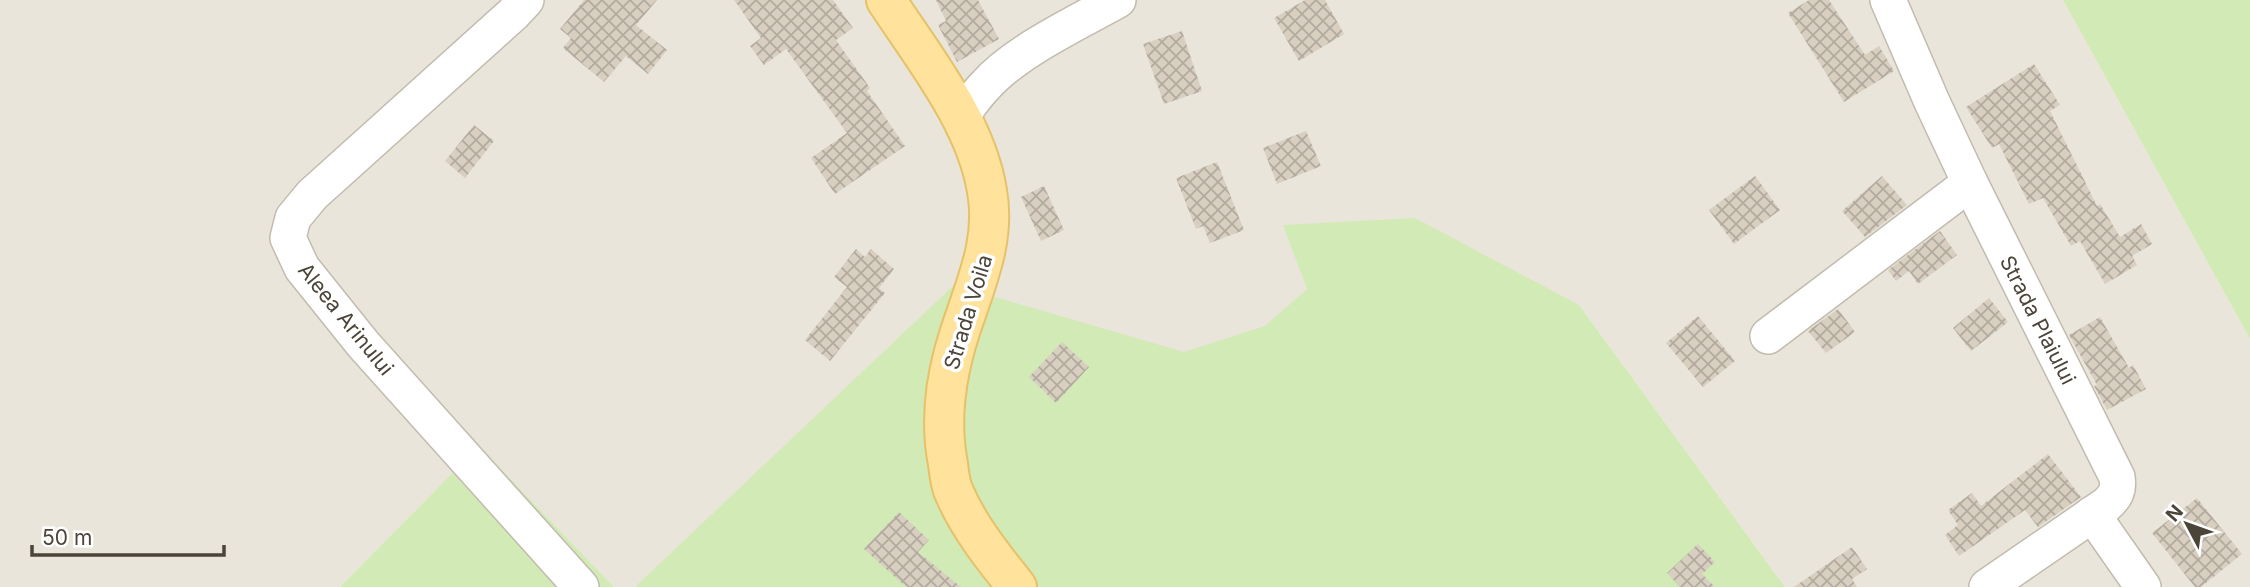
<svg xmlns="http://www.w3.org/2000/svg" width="2250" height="587" viewBox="0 0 2250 587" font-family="Inter,sans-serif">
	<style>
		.residential { fill: #eae5da }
		.green { fill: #d2eab5 }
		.building { fill: url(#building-cross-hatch) }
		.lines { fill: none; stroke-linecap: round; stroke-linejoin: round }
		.minor-casing { stroke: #c2bbae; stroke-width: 38 }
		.major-casing { stroke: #e6c16a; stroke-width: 42 }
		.minor { stroke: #fff; stroke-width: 35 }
		.major { stroke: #ffe39c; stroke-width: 38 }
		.labels { text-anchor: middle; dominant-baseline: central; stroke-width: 7; stroke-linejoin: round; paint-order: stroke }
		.street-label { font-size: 21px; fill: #4b4439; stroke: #fff }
	</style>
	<defs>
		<pattern id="building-cross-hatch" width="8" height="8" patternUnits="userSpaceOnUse" patternTransform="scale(1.75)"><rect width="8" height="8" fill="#d8cfc1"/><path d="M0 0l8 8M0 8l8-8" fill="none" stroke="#b1aa9e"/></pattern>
	</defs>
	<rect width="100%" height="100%" fill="#f6f3ec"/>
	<!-- residential -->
	<polygon class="residential" points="0,0 2063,0 2250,339 2250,587 1785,587 1579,305 1284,225 1307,289 1520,587 614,587 479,446 340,587 0,587"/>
	<!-- green -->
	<g class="green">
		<polygon points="2063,0 2250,0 2250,339"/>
		<polygon points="1415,218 1579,305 1785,587 635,587 954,285 1184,352 1265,326 1307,289 1283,225"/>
		<polygon points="479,446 614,587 340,587"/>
	</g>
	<!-- building -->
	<g class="building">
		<polygon points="584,0 657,0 636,25 667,50 648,74 626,56 604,82 563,48 571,38 560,29"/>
		<polygon points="734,0 833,0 853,28 836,40 870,88 867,91 905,146 835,194 811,158 847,133 786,49 764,65 750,46 761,38"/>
		<polygon points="936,0 978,0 999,39 957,62 938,25 946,21"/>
		<polygon points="1305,0 1325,0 1344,34 1299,61 1274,18"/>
		<polygon points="1809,0 1829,0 1865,55 1879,46 1894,71 1844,102 1788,13"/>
		<polygon points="1182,31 1202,91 1164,104 1143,44"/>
		<polygon points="2034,64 2060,105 2050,111 2097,206 2100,204 2120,237 2141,224 2152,244 2132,256 2137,265 2105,284 2080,241 2071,246 2043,198 2029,204 1999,144 1992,148 1966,107"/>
		<polygon points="474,125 494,141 465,178 445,161"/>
		<polygon points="1306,131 1321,166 1277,184 1263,148"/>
		<polygon points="1217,162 1244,230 1210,243 1203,226 1196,229 1176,178"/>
		<polygon points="1755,176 1780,210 1734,244 1709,210"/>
		<polygon points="1882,176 1907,205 1865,237 1842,211"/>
		<polygon points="1044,186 1064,230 1041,241 1021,197"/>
		<polygon points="1940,231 1957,255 1918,284 1909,271 1896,281 1888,270"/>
		<polygon points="856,249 865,257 871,249 894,269 879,288 885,293 830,361 805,340 847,287 834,277"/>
		<polygon points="1989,298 2008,322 1971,351 1953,328"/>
		<polygon points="1838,309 1855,332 1826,353 1808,331"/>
		<polygon points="1698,316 1735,361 1703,387 1666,343"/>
		<polygon points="2100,317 2129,368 2133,365 2146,389 2107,410 2094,386 2097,385 2069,335"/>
		<polygon points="1062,342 1089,367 1056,403 1029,377"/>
		<polygon points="2048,454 2081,497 2038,527 2025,510 1959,556 1945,535 1958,525 1948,510 1972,493 1981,506"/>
		<polygon points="2197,498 2242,554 2201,587 2195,587 2152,533"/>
		<polygon points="899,512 929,540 918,552 961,587 906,587 864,549"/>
		<polygon points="1698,544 1715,562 1702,574 1715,587 1680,587 1667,573"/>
		<polygon points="1852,547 1867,569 1852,579 1857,587 1794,587"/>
	</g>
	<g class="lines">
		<defs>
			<g id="minor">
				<polyline points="526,0 513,14 312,195 293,218 288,238 302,268 363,344 581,587"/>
				<path d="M1888,0L1932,102L1970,183L2117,477C2119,490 2116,496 2106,505L1987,587"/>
				<path d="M961,116C969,106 976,95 985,86C1016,51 1077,23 1118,0"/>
				<polyline points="1768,336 1970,183"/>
				<polyline points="2092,514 2143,587"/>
			</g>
			<path id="major" d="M886,0C924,58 976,122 987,191C995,235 980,273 966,314C948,363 938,413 948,464C949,473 950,482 953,490C968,526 993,557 1017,587"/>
		</defs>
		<!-- minor casing -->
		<use href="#minor" class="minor-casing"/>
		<!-- major casing -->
		<use href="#major" class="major-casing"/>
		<!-- minor -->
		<use href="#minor" class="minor"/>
		<!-- major -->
		<use href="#major" class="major"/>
	</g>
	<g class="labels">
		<!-- street labels -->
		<g class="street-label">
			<text transform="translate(968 312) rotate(-73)">Strada Voila</text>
			<text transform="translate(346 319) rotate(51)">Aleea Arinului</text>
			<text transform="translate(2038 320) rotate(63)">Strada Plaiului</text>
		</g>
	</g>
	<!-- north arrow -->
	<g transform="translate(2187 524) rotate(311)" stroke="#ffffff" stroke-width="5" paint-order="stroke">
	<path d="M0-5L12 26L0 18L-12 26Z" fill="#4b4439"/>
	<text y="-10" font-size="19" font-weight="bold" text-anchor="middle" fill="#4b4439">N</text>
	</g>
	<!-- scale -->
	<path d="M32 545v10h192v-10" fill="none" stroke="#4b4439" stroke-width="3.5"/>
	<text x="42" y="545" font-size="21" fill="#4b4439" stroke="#ffffff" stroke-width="5" paint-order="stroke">50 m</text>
</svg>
